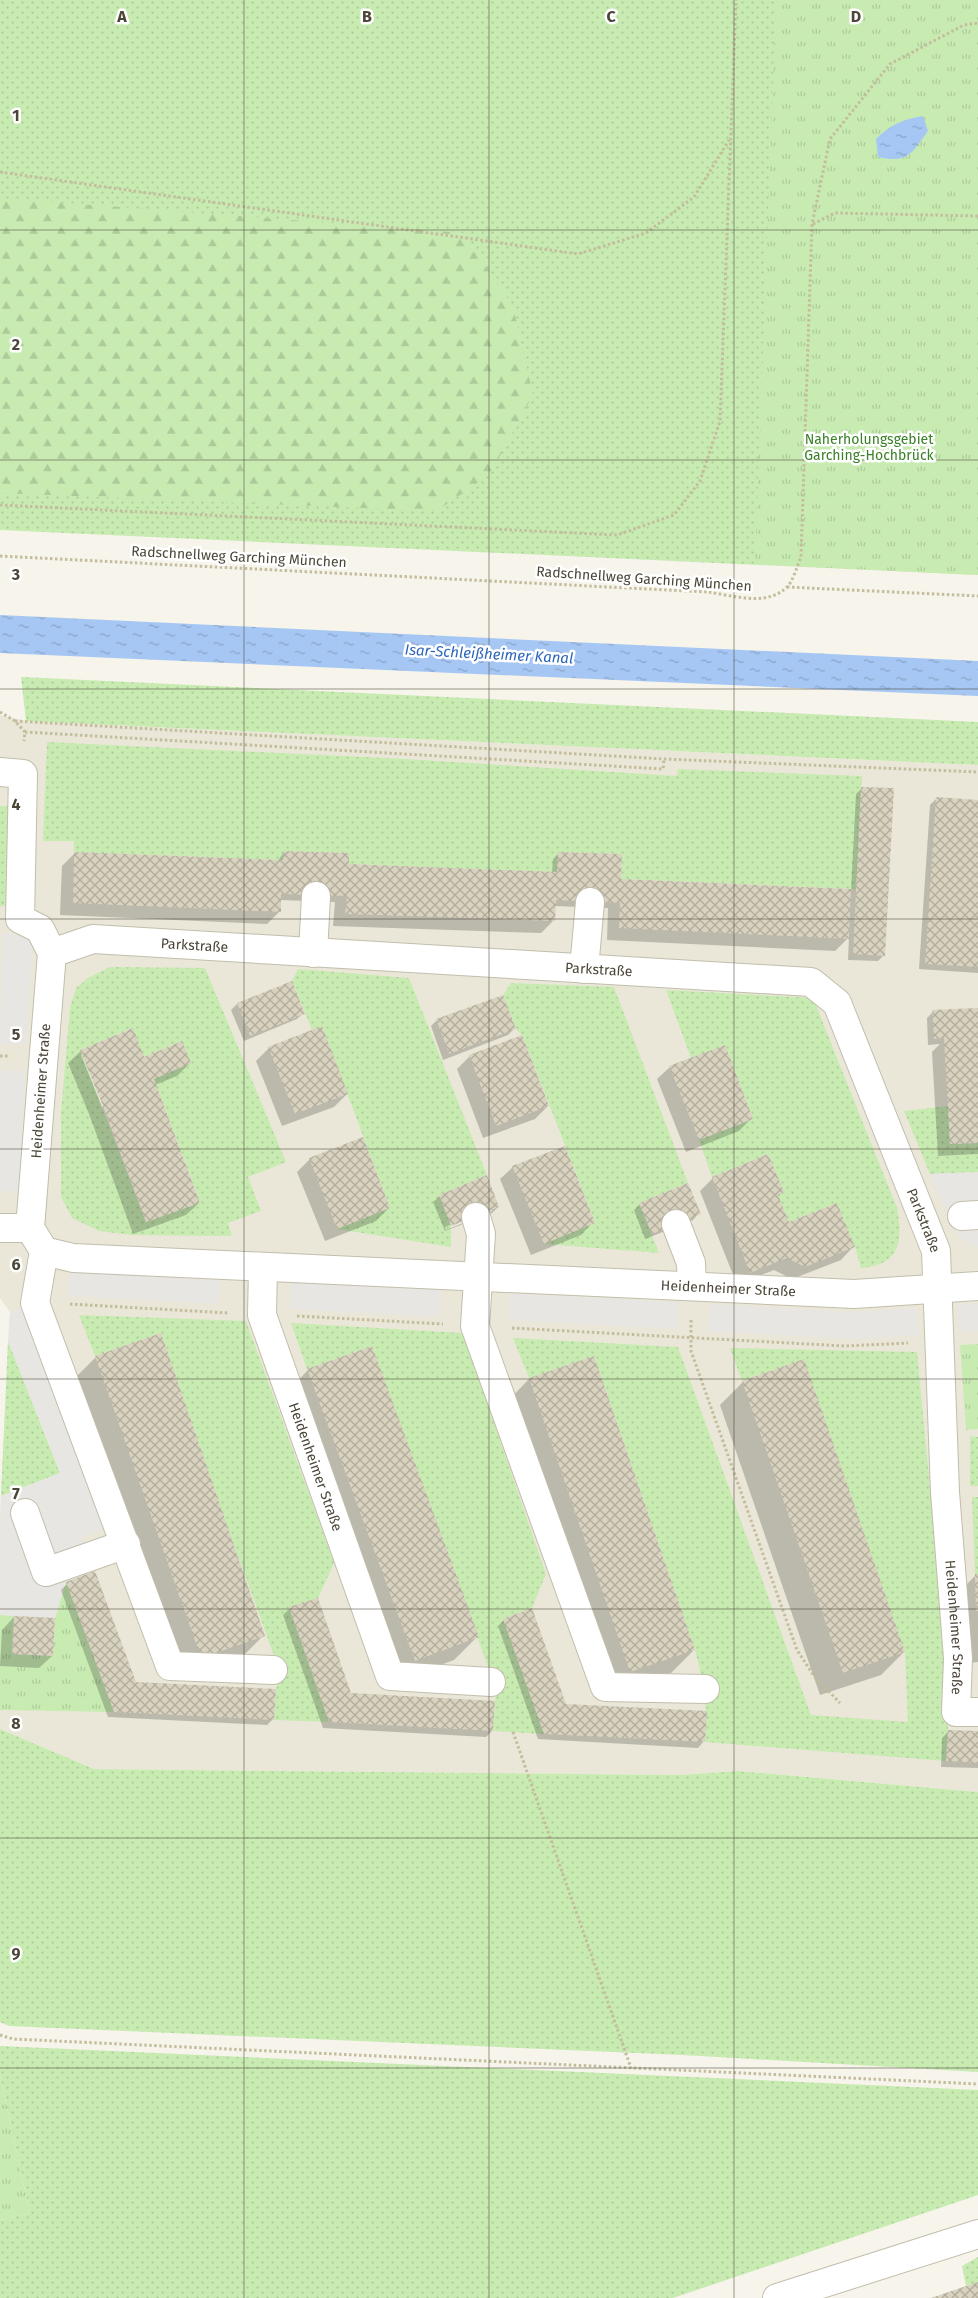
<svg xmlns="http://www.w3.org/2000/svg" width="978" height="2298" viewBox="0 0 978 2298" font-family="'Fira Sans',sans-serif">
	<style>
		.residential { fill: #eae7d8 }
		.grass { fill: url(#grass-dots); fill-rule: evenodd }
		.forest { fill: url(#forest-firs) }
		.park { fill: url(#park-tufts) }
		.parking { fill: #e7e6e2 }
		.water { fill: url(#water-ripples) }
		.shadow { fill: #0003; fill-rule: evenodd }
		.building { fill: url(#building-cross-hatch) }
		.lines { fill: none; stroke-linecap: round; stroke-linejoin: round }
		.minor-casing { stroke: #c2beac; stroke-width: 30 }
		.path { stroke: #c4bd9d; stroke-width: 3; stroke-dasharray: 2.5 2.5; stroke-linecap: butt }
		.minor { stroke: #fff; stroke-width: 28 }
		.grid { fill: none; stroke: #4b4638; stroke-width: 1; stroke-opacity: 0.55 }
		.labels { text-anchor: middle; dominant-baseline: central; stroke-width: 5; stroke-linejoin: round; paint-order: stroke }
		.park-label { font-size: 14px; fill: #3a8027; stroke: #fff }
		.street-label { font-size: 14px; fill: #4b4638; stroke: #fff }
		.water-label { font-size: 15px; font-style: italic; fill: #2b66bc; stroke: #fff }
		.grid-label { font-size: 16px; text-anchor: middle; font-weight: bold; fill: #4b4638; stroke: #fff; stroke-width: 5; stroke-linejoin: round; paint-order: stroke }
	</style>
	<defs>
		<pattern id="grass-dots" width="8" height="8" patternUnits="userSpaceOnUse" patternTransform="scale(1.25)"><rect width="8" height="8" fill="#c8ebb2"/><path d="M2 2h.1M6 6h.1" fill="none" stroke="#adcb9a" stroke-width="1.8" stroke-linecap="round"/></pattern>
		<pattern id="forest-firs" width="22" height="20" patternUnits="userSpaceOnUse" patternTransform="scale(1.25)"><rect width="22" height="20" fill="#c8ebb2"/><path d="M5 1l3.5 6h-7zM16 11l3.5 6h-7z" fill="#adcb9a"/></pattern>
		<pattern id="park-tufts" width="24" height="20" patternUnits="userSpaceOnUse" patternTransform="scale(1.25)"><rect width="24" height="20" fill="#c8ebb2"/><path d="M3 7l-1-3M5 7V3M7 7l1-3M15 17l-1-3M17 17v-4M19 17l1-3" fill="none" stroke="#adcb9a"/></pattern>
		<pattern id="water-ripples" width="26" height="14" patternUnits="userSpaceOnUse" patternTransform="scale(1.25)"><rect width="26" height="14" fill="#a6c7f4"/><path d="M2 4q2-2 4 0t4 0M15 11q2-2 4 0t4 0" fill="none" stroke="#89a3c7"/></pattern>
		<pattern id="building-cross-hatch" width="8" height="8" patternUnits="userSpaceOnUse" patternTransform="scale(1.25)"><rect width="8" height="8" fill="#d8d2bf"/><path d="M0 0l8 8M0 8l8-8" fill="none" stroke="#b1ac9c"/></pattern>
	</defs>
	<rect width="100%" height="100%" fill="#f6f4eb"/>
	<!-- residential -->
	<polygon class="residential" points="0,715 26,721 978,765 978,1792 738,1771 680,1775 94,1769 0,1729 0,1516 10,1312 0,1298"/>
	<!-- grass -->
	<g class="grass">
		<polygon points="0,0 978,0 978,575 0,530"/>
		<polygon points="21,677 978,722 978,765 26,721"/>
		<polygon points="47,742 406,759 677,776 678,769 862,776 856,889 621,879 622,854 559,852 557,872 349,864 349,853 284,851 283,860 74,852 74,841 43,841"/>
		<polygon points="0,806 11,806 7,906 0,906"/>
		<path d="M110,967L205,968L286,1162L248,1177L261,1211L228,1223L232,1236L132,1235L99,1231L72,1218L61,1197V1114L70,1007L76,988L88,978ZM132,1028L144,1057L181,1041L191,1063L154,1079L200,1202L146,1222L80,1050Z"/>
		<polygon points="298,969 409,978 487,1175 439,1195 451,1226 451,1247 337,1229 390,1208 322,1026 312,1030 292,981"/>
		<polygon points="511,983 614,987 688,1183 639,1203 659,1253 544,1244 595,1222 522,1035 516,1029 503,995"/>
		<path d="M666,990L813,998L897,1208C903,1241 900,1265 861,1268L855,1247L837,1203L789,1222L778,1195L784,1192L768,1154L712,1177L699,1140L753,1119L725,1045L691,1058Z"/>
		<polygon points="948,1106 950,1144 978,1143 978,1172 930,1174 904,1111"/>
		<polygon points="79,1315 246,1321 334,1563 318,1598 289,1608 329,1722 274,1720 276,1689 280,1672 226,1523 161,1333 95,1356"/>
		<polygon points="291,1323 463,1333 546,1574 532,1608 503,1619 544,1734 493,1731 496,1689 372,1346 307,1369"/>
		<path d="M513,1338L678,1347L811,1715L908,1722L905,1652L802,1360L742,1381L730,1348L917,1352L946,1655L948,1730L946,1761L705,1742C708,1706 704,1685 695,1650L594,1356L529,1378Z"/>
		<polygon points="8,1341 60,1473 1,1496"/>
		<polygon points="970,1436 978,1437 978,1486 970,1486"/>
		<polygon points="972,1497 978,1497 978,1574 975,1574"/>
		<polygon points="0,1729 94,1769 680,1775 738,1771 978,1792 978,2072 683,2055 9,2026 0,2022"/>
		<polygon points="0,2046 978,2090 978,2195 673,2298 0,2298 0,2220 30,2213 0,2075"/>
		<polygon points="978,2257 978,2282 966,2286 962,2266"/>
	</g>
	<!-- forest -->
	<polygon class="forest" points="0,198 464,233 513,306 533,395 490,474 437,511 0,493"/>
	<!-- park -->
	<g class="park">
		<polygon points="776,0 978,0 978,575 755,564"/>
		<polygon points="978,1344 978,1429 966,1430 960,1345"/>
		<polygon points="66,1582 114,1712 0,1710 0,1615 14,1616 12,1654 53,1656 55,1618"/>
		<polygon points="0,2075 30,2213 0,2220"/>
	</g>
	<!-- parking -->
	<g class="parking">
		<polygon points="3,933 33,934 26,1045 0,1044"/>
		<polygon points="0,1070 25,1071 19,1192 0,1191"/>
		<polygon points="978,1172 978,1248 962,1239 949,1219 930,1174"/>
		<polygon points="70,1269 220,1278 218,1304 68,1296"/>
		<polygon points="291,1282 441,1290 440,1317 290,1309"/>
		<polygon points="510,1293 678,1302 677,1329 509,1320"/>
		<polygon points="35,1303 117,1524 82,1537 95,1571 66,1582 55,1618 0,1615 1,1496 60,1473 8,1341 10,1312"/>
		<polygon points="710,1304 850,1312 917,1308 919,1335 851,1339 708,1331"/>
		<polygon points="978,1304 978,1331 959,1332 957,1305"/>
	</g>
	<!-- water -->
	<g class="water">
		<path d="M923,116L928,131C912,153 908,164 878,157L876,139C890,125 903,119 923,116Z"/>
		<polygon points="0,615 978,661 978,696 0,653"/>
	</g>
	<!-- shadow -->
	<g class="shadow">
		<polygon points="862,788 884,955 878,961 848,960 849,937 835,951 607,940 608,908 555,906 554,920 541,933 333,926 335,902 280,900 280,911 267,924 60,915 62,866 74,854 278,861 284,852 348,865 552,873 553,859 559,853 619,883 622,880 851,891 856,794"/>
		<polygon points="936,799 978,801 978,973 919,969 930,805"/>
		<polygon points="237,1004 304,1013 297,1019 244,1041 231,1010"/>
		<polygon points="978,1009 978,1154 938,1156 932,1052 940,1044 928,1045 927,1018 933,1012"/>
		<polygon points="437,1020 514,1029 508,1035 443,1060 431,1026"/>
		<polygon points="269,1048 347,1094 334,1107 282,1126 256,1061"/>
		<path d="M81,1051L190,1063L177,1076L155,1085L199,1203L186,1215L133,1234L89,1114L68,1063ZM81,1055H83L105,1106L102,1107Z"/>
		<polygon points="470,1056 548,1106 535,1119 483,1138 457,1069"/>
		<polygon points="670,1067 751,1119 739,1131 686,1152 657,1079"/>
		<polygon points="362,1139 389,1208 376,1221 325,1241 297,1172 310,1159"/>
		<polygon points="513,1167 593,1222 581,1235 531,1255 500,1179"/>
		<polygon points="713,1178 782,1192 778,1197 788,1224 853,1247 841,1260 792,1279 774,1270 737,1285 700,1191"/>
		<path d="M440,1196L498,1207L492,1213L445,1231L433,1202ZM492,1208V1211L446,1230L445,1227Z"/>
		<polygon points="640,1204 699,1213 693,1220 645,1239 634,1210"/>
		<polygon points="160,1335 264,1635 241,1658 178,1680 72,1381 95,1358"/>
		<polygon points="593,1358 694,1650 671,1673 607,1694 506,1403 529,1379"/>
		<polygon points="308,1370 477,1637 454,1660 392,1683 285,1394"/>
		<polygon points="743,1382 904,1652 881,1675 820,1695 720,1405"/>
		<polygon points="978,1575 978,1662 955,1664 952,1599 975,1576"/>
		<polygon points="67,1584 135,1683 273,1719 267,1725 108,1717 61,1590"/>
		<polygon points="317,1599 350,1694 492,1731 486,1737 323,1728 283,1615 289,1609"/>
		<polygon points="14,1617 52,1656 39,1668 0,1666 2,1630"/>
		<polygon points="504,1620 566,1705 704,1741 698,1748 538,1739 498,1626"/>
		<polygon points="949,1731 978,1733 978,1768 941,1767 942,1738"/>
	</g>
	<!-- building -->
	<g class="building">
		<polygon points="861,787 894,788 885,956 853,954"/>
		<polygon points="936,797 978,800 978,967 925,964"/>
		<polygon points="284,851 349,853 349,864 557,872 558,852 622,854 621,879 851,889 849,939 619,928 620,903 556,900 555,921 345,914 347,896 281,894 281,912 73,903 74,852 283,860"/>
		<polygon points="292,981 305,1014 250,1036 237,1003"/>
		<polygon points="503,995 516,1029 449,1054 436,1019"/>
		<polygon points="978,1008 978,1143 950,1144 944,1038 934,1039 932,1010"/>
		<polygon points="322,1026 348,1094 295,1114 268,1047"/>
		<polygon points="133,1028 144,1057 182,1041 191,1063 154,1079 200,1203 146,1222 101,1101 80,1050"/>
		<polygon points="522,1035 549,1106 496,1126 469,1055"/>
		<polygon points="725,1045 753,1119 699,1140 669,1066"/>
		<polygon points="363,1137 390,1208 337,1229 309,1158"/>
		<polygon points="565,1146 595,1223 544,1244 512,1166"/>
		<polygon points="768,1154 784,1192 778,1195 789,1222 837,1203 855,1247 805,1267 787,1258 750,1273 712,1177"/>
		<polygon points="487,1175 499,1207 451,1226 439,1195"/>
		<polygon points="688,1183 701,1214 652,1234 639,1203"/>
		<polygon points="161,1333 265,1636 201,1658 95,1356"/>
		<polygon points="372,1346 479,1637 415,1661 307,1369"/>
		<polygon points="594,1356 695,1650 630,1672 529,1378"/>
		<polygon points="804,1359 905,1652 843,1673 742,1381"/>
		<polygon points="95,1571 136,1682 276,1689 274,1720 114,1712 66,1582"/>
		<polygon points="975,1574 978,1574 978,1611 976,1611"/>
		<polygon points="318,1598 351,1693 495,1701 493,1731 329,1722 289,1607"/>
		<polygon points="532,1608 566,1704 707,1711 705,1742 544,1734 503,1619"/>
		<polygon points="14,1616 55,1618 53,1656 12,1654"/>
		<polygon points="948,1730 978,1731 978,1763 946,1761"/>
		<polygon points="978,2282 978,2298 931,2298"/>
	</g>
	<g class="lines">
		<defs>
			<g id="minor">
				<path id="s1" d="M0,772L23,774L20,919L40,929L52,953L30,1228L44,1251L73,1258L854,1294L978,1286"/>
				<path id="s2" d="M52,953L93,939L811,982L837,1003L936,1251L945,1492L958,1658L956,1712H978"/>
				<polyline points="313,953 316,896"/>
				<polyline points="584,969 590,902"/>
				<polyline points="962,1216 978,1215"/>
				<polyline points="476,1217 481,1234 475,1326 605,1687 705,1689"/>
				<polyline points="676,1224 691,1263 692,1286"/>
				<polyline points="0,1228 30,1228"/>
				<polyline points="44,1251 35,1303 170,1666 273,1670"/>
				<path id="s3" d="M263,1268L262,1315L390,1676L491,1682"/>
				<polyline points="25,1513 46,1572 126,1544"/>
				<polyline points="777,2298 978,2234"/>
			</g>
		</defs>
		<!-- minor casing -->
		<use href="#minor" class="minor-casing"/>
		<!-- path -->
		<g class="path">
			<polyline points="0,172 578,254 646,233 694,197 729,140"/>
			<polyline points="813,224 835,213 978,216"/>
			<polyline points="0,505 617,535 674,515 700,481 720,421 736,0"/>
			<path d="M0,556L707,592C732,595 765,607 786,588C793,582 797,566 801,557L812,224L830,139L890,64L964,25L978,23"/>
			<polyline points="787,587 978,596"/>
			<polyline points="0,712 15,721 25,732 24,741"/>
			<polyline points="15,721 664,759 978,772"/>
			<polyline points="25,732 663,769 664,759"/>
			<polyline points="0,1056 10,1056"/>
			<polyline points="70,1304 228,1313"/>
			<polyline points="297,1316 443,1324"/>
			<polyline points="691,1320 691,1351 797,1650 814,1676 840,1703"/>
			<polyline points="512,1328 845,1346 908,1343"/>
			<polyline points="513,1732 631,2068"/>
			<polyline points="0,2035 13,2039 978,2084"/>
		</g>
		<!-- minor -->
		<use href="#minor" class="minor"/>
	</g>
	<!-- grid -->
	<path class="grid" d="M244,0V2298M489,0V2298M734,0V2298M0,230H978M0,460H978M0,689H978M0,919H978M0,1149H978M0,1379H978M0,1609H978M0,1838H978M0,2068H978"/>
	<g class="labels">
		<!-- park labels -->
		<g class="park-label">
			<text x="869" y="439">Naherholungsgebiet<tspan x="869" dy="16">Garching-Hochbrück</tspan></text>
		</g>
		<!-- street labels -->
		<g class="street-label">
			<text transform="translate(239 557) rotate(3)">Radschnellweg Garching München</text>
			<text transform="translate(644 579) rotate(4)">Radschnellweg Garching München</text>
			<text stroke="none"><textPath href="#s2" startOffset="145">Parkstraße</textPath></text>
			<text stroke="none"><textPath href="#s2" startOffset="550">Parkstraße</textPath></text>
			<text transform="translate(41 1091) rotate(-86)">Heidenheimer Straße</text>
			<text stroke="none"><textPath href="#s2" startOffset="1030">Parkstraße</textPath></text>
			<text stroke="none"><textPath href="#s1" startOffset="1206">Heidenheimer Straße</textPath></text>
			<text stroke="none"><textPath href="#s3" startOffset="208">Heidenheimer Straße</textPath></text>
			<text stroke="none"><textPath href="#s2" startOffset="1440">Heidenheimer Straße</textPath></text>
		</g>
		<!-- water labels -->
		<g class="water-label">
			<text transform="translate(489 654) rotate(3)">Isar-Schleißheimer Kanal</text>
		</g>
	</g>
	<g class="grid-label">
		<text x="122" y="22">A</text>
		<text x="367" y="22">B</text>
		<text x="611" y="22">C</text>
		<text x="856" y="22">D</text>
		<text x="16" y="121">1</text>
		<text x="16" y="350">2</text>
		<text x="16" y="580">3</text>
		<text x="16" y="810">4</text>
		<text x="16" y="1040">5</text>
		<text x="16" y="1270">6</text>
		<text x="16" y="1499">7</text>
		<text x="16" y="1729">8</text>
		<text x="16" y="1959">9</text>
	</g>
</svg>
